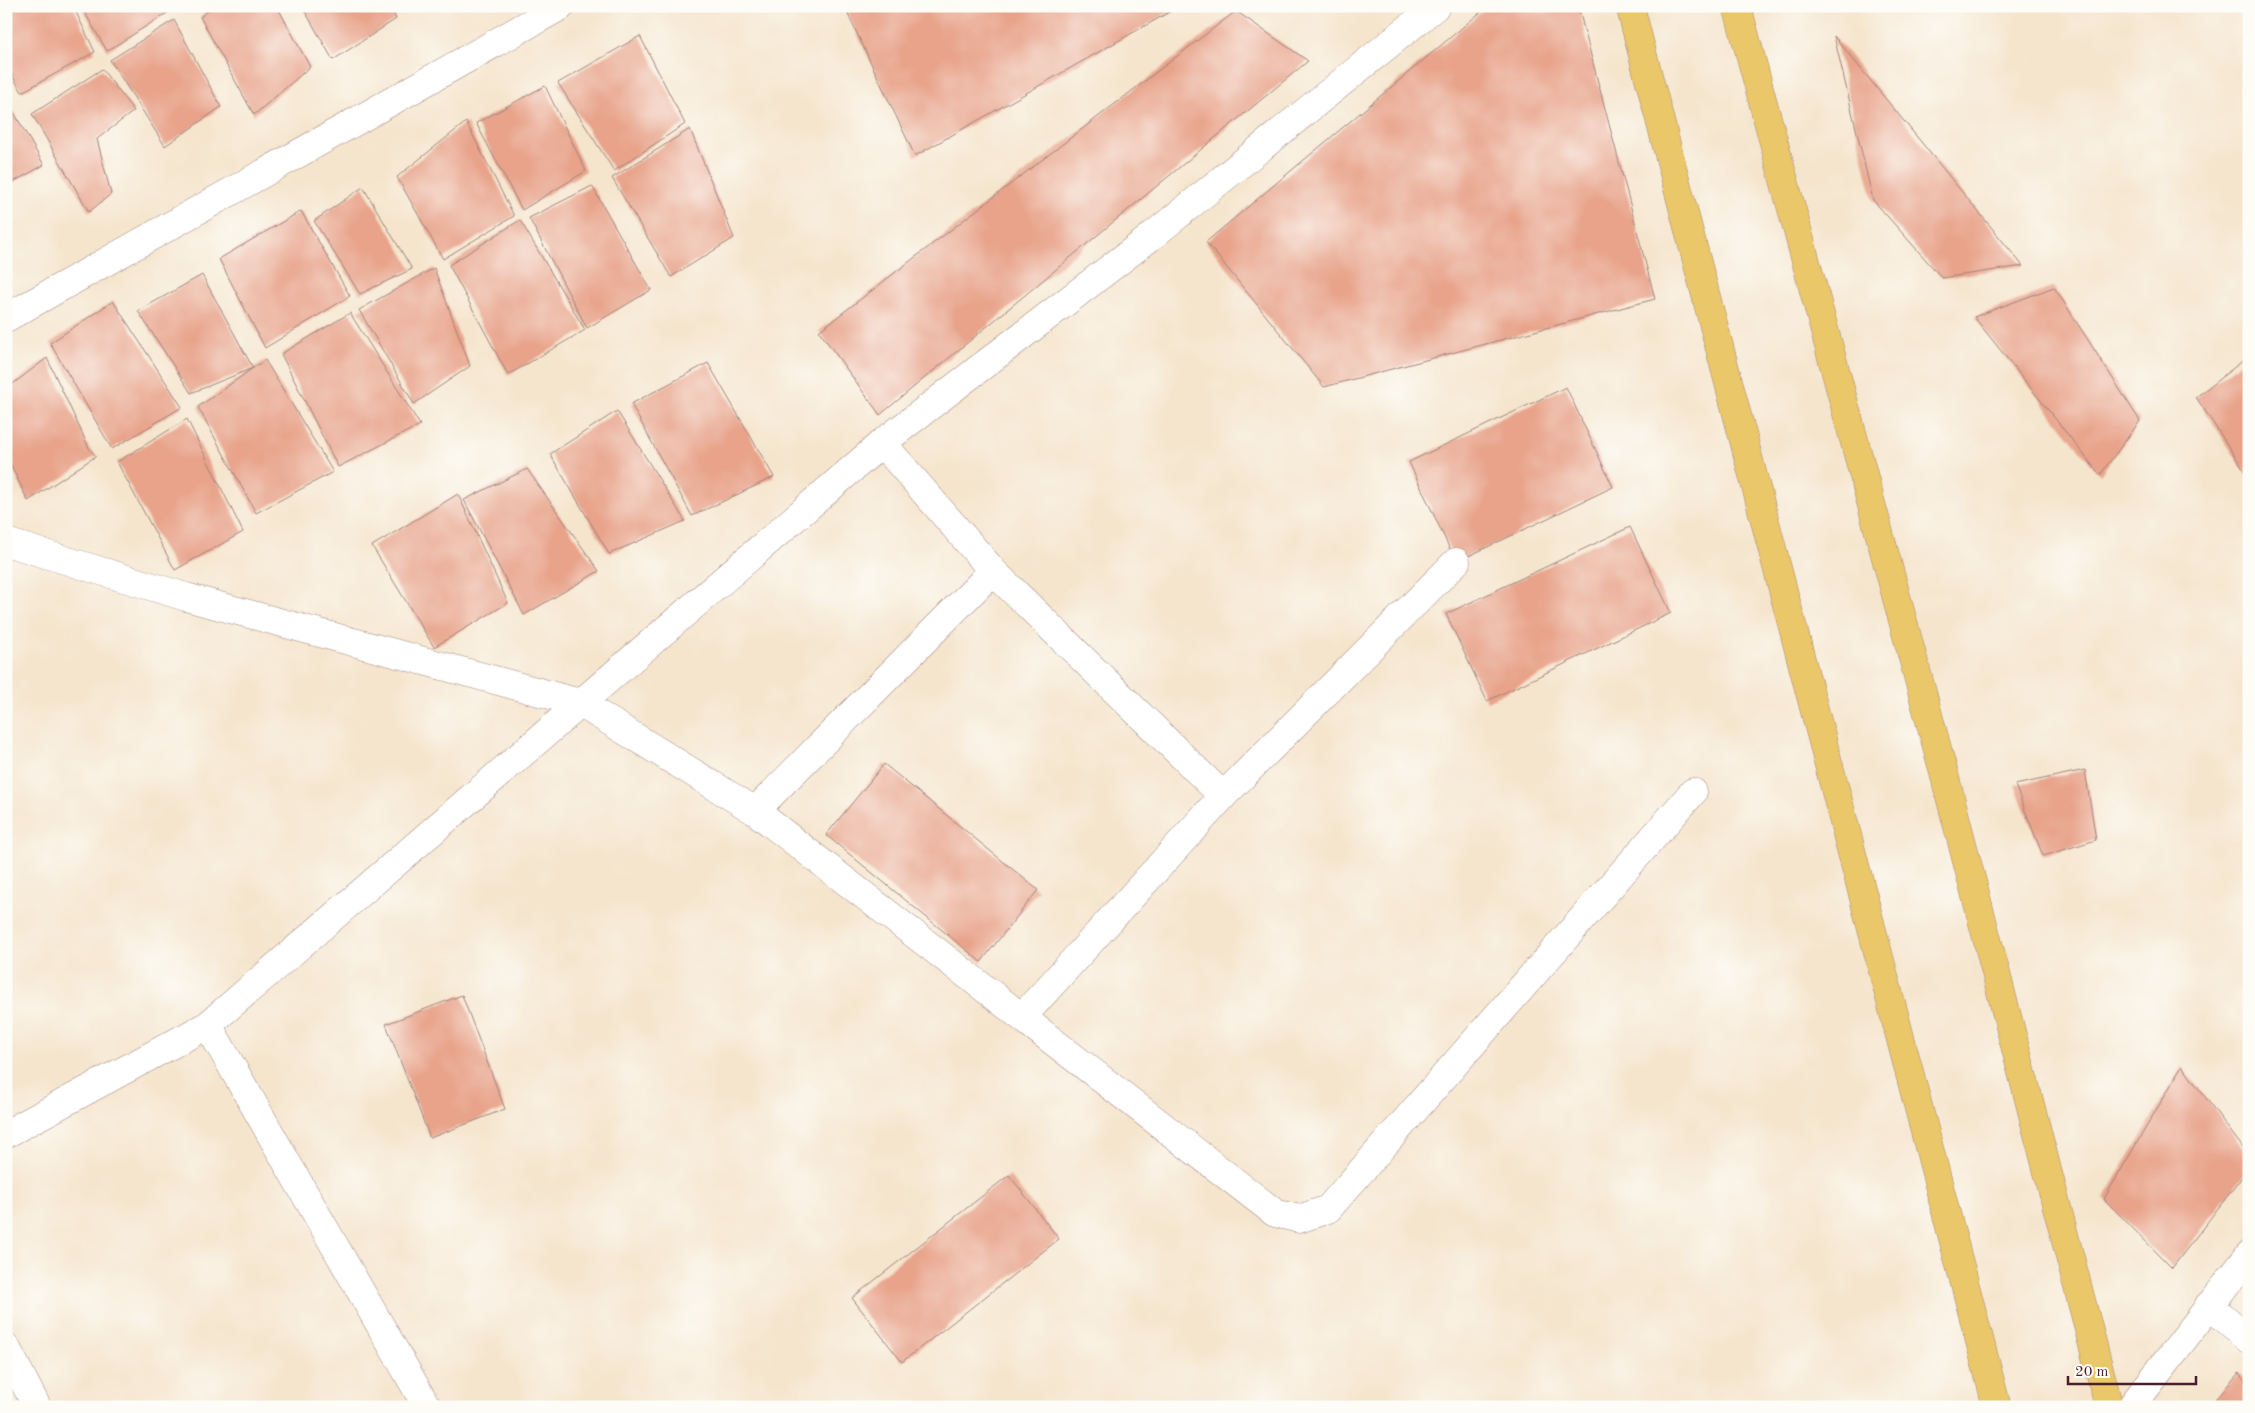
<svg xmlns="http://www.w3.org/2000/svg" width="2255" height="1413" viewBox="0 0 2255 1413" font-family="'Old Standard TT',serif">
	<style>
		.building { fill: #e8a38a }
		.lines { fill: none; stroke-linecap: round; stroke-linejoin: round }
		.minor-casing { stroke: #a0827c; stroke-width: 29 }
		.major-casing { stroke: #a0827c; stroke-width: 29 }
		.minor { stroke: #fff; stroke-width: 28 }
		.major { stroke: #eac769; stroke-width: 28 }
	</style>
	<rect width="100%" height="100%" fill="#fdfcf7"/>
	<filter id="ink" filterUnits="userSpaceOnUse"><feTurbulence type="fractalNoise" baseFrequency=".02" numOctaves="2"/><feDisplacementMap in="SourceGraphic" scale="10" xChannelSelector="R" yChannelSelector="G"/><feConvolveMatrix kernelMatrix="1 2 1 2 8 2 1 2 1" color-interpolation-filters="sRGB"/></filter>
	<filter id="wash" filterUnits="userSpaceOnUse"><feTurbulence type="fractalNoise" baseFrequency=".0096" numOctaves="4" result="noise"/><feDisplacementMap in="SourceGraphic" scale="20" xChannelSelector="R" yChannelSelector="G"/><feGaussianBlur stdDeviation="1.12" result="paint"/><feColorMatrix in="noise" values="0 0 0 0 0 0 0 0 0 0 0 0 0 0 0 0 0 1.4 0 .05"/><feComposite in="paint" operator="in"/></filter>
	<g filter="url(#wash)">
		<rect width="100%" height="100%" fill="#f5e5cd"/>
		<g id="blocks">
			<!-- building -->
			<g class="building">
				<polygon points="6,6 73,6 95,52 22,92 6,65"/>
				<polygon points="81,6 178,6 107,51"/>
				<polygon points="214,6 277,6 310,67 254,115 200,17"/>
				<polygon points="302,6 390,6 396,19 333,60"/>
				<polygon points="844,6 1180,6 915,156"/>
				<polygon points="1488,6 1578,6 1655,299 1324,387 1206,242"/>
				<polygon points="1236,11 1308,61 880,415 819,331"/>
				<polygon points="174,20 221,107 165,146 110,60"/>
				<polygon points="640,36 685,124 614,171 558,83"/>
				<polygon points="1834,36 2023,266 1942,278 1873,200"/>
				<polygon points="102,69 134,111 97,139 111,194 89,212 32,114"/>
				<polygon points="545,86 586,171 522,210 476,123"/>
				<polygon points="8,102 44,165 6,186 6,104"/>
				<polygon points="466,122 514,216 443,259 397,177"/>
				<polygon points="690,129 734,238 671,277 612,178"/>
				<polygon points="592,186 651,290 587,328 529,218"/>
				<polygon points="363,187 412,269 360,294 314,221"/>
				<polygon points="301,211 350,296 265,348 219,259"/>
				<polygon points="520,220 585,330 508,375 449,265"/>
				<polygon points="434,268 470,366 414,404 359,310"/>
				<polygon points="202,275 253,368 265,360 333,472 256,513 198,407 253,368 191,393 138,311"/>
				<polygon points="2054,287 2140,421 2100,475 1974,317"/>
				<polygon points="113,301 182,407 112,449 50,343"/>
				<polygon points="350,313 420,425 338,467 281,354"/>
				<polygon points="2249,356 2249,478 2196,397"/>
				<polygon points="47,358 89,448 96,456 28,501 6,455 6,389"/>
				<polygon points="708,363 774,477 692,516 631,404"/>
				<polygon points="1566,387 1613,487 1456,562 1409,462"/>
				<polygon points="617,411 685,521 609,554 550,454"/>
				<polygon points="187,419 243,532 175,570 117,462"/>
				<polygon points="527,469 599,571 524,615 464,500"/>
				<polygon points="458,494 508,603 434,647 372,546"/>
				<polygon points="1630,527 1671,613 1487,701 1446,614"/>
				<polygon points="884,764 1038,890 981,962 826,835"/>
				<polygon points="2085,770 2096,840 2043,856 2015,785"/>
				<polygon points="462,995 505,1109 430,1138 386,1024"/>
				<polygon points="2182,1066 2249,1156 2249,1168 2172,1268 2104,1199"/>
				<polygon points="1009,1175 1059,1239 902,1362 852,1298"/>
				<polygon points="2239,1373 2249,1386 2249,1407 2208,1407"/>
			</g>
		</g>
	</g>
	<g filter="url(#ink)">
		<use href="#blocks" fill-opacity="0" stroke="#a0827c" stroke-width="1"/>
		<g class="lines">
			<defs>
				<g id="minor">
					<polyline points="6,318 561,6"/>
					<polyline points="882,443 993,571 1223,796"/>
					<polyline points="6,542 186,597 580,703 755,811 1275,1213 1299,1219 1328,1209 1693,792"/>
					<polyline points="755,811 993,571"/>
					<polyline points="1022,1017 1223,796 1456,562"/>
					<polyline points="208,1025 427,1407"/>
					<polyline points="6,1134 208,1025 882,443 1152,236 1436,6"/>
					<polyline points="2209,1305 2249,1339"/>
					<polyline points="6,1347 37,1407"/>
					<polyline points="2131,1407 2249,1255"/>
				</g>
				<g id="major">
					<polyline points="1630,6 1997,1407"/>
					<polyline points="1737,6 1942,766 2109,1407"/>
				</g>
			</defs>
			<!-- minor casing -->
			<use href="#minor" class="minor-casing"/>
			<!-- major casing -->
			<use href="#major" class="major-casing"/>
			<!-- minor -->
			<use href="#minor" class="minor"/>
			<!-- major -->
			<use href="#major" class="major"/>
		</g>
	</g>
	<!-- margin -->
	<rect width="2255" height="1413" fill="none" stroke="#fdfcf7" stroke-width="25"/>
	<!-- scale -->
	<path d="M2068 1376v8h128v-8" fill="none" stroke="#4a1f2b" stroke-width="2.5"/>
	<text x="2075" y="1376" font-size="15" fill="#4a1f2b" stroke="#fdfcf7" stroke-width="4" paint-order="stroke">20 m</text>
</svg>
